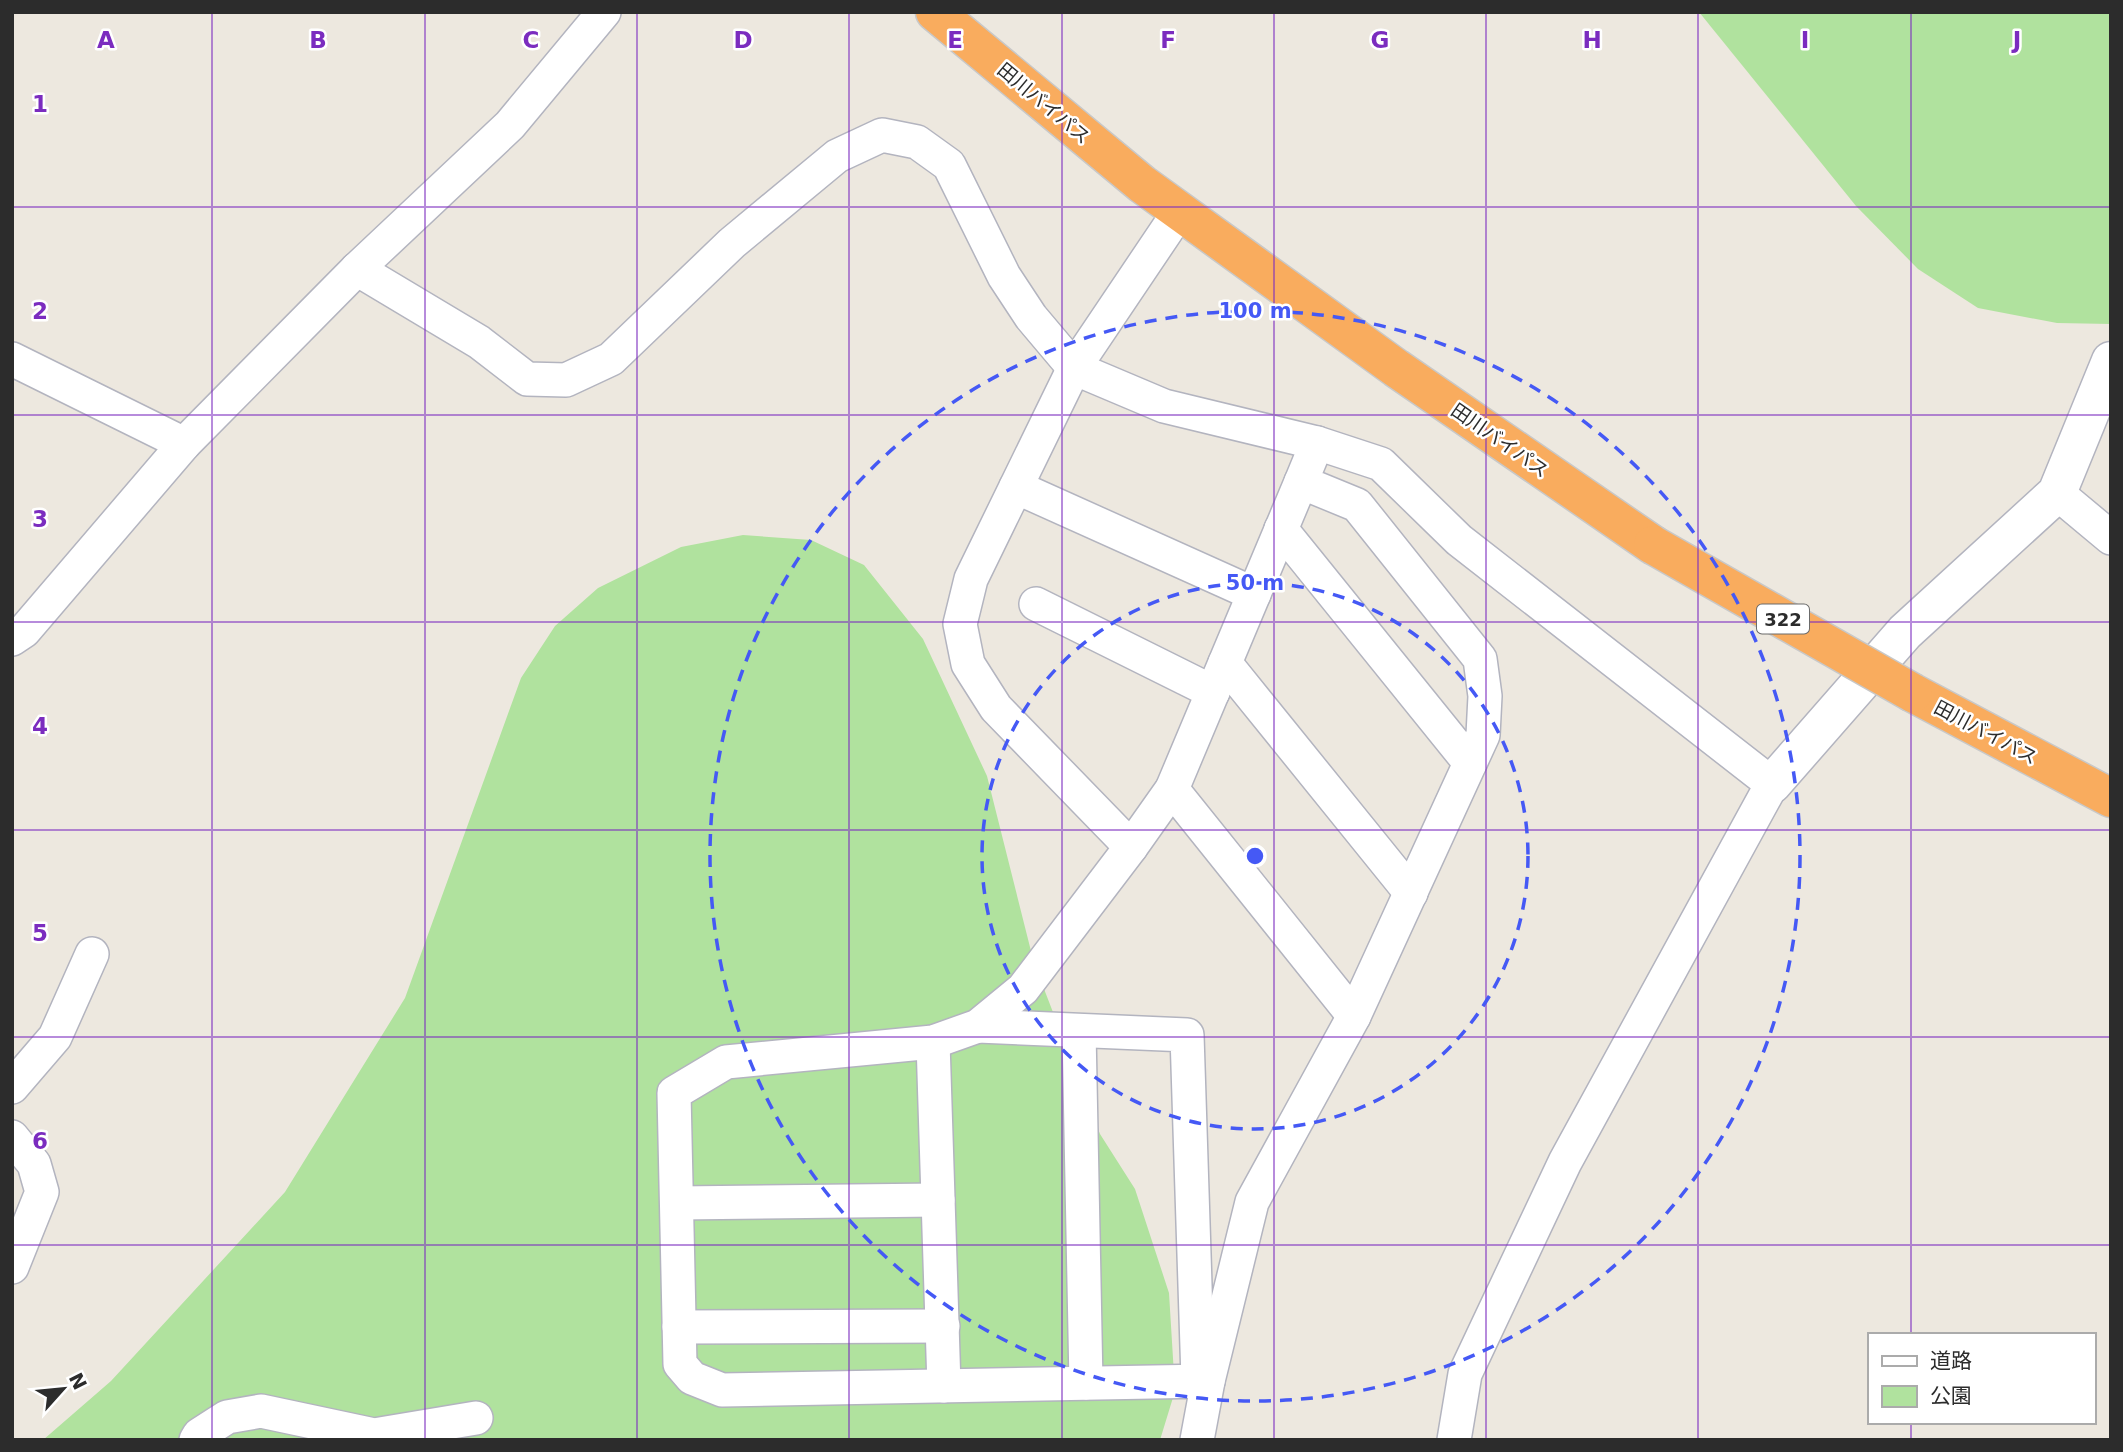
<svg xmlns="http://www.w3.org/2000/svg" width="2123" height="1452" viewBox="0 0 2123 1452" font-family="'DejaVu Sans','Noto Sans JP',sans-serif">
	<style>
		.green { fill: #b0e29e }
		.lines { fill: none; stroke-linecap: round; stroke-linejoin: round }
		.street-casing { stroke: #b3b4bf; stroke-width: 36 }
		.secondary-casing { stroke: #b3b4bf; stroke-width: 41 }
		.highway-casing { stroke: #c8c8c8; stroke-width: 41 }
		.street { stroke: #fff; stroke-width: 33 }
		.secondary { stroke: #fff; stroke-width: 38 }
		.highway { stroke: #f9ac5e; stroke-width: 38 }
		.highway-bridge-casing { stroke: #c8c8c8; stroke-width: 41; stroke-linecap: butt }
		.highway-bridge { stroke: #f9ac5e; stroke-width: 38 }
		.grid { fill: none; stroke: #7b2cbf; stroke-width: 2; stroke-opacity: 0.55 }
		.ring { fill: none; stroke: #4559f5; stroke-width: 3.5; stroke-dasharray: 12 9 }
		.labels { text-anchor: middle; dominant-baseline: central; stroke-width: 5; stroke-linejoin: round; paint-order: stroke }
		.shield { fill: #fff; stroke: #6b6b6b; stroke-width: 2 }
		.shield-label { font-size: 18px; font-weight: bold; fill: #2c2c2c }
		.street-label { font-size: 19px; fill: #2c2c2c; stroke: #fff }
		.grid-label { font-size: 23px; text-anchor: middle; font-weight: bold; fill: #7b2cbf; stroke: #fff; stroke-width: 5; stroke-linejoin: round; paint-order: stroke }
		.centre { fill: #4559f5; stroke: #fff; stroke-width: 3.5 }
		.ring-label { font-size: 21px; text-anchor: middle; font-weight: bold; fill: #4559f5; stroke: #fff; stroke-width: 5; stroke-linejoin: round; paint-order: stroke }
	</style>
	<rect width="100%" height="100%" fill="#ede8df"/>
	<!-- green -->
	<g class="green">
		<polygon points="1699,12 2111,12 2111,324 2057,323 1978,308 1918,269 1856,206"/>
		<polygon points="743,535 811,540 864,565 923,639 987,776 1034,963 1100,1134 1135,1189 1169,1293 1175,1391 1160,1440 43,1440 111,1381 285,1192 405,998 521,678 555,626 598,588 681,547"/>
	</g>
	<g class="lines">
		<defs>
			<g id="street">
				<polyline points="1179,212 1074,368 971,579 960,624 968,664 996,708 1131,847 1023,989 978,1026 933,1042 726,1062 674,1093 680,1364 692,1378 722,1390 1208,1381 1197,1440"/>
				<polyline points="357,269 479,342 527,379 566,380 611,359 732,243 837,156 882,135 917,142 949,165 1004,276 1031,317 1074,368 1164,406 1317,443 1381,464 1459,540 1772,784 1565,1162 1465,1374 1454,1440"/>
				<polyline points="12,359 184,444"/>
				<polyline points="1016,487 1254,594"/>
				<polyline points="2057,493 2111,538"/>
				<polyline points="1281,529 1470,763"/>
				<polyline points="1036,604 1213,692"/>
				<polyline points="12,639 24,631 184,444 357,269 510,125 604,12"/>
				<polyline points="1225,663 1411,893"/>
				<polyline points="1172,789 1354,1016"/>
				<polyline points="1131,847 1172,789 1301,482"/>
				<polyline points="978,1026 1187,1035 1198,1379"/>
				<polyline points="1079,1031 1086,1383"/>
				<polyline points="933,1042 944,1386"/>
				<polyline points="12,1087 55,1037 92,954"/>
				<polyline points="12,1137 34,1164 42,1192 12,1267"/>
				<polyline points="677,1203 938,1200"/>
				<polyline points="679,1327 943,1326"/>
				<polyline points="1208,1381 1252,1202 1354,1016 1483,735 1485,696 1480,659 1357,505 1301,482 1317,443"/>
				<polyline points="196,1440 199,1435 227,1417 261,1411 374,1435 476,1418"/>
			</g>
			<polyline id="secondary" points="1772,784 1905,632 2057,493 2111,361"/>
			<g id="highway">
				<polyline points="935,12 1142,184 1396,368 1653,545"/>
				<polyline points="1913,693 2111,798"/>
			</g>
		</defs>
		<!-- street casing -->
		<use href="#street" class="street-casing"/>
		<!-- secondary casing -->
		<use href="#secondary" class="secondary-casing"/>
		<!-- highway casing -->
		<use href="#highway" class="highway-casing"/>
		<!-- street -->
		<use href="#street" class="street"/>
		<!-- secondary -->
		<use href="#secondary" class="secondary"/>
		<!-- highway -->
		<use href="#highway" class="highway"/>
		<defs>
			<polyline id="highway-bridge" points="1653,545 1913,693"/>
		</defs>
		<!-- highway-bridge casing -->
		<use href="#highway-bridge" class="highway-bridge-casing"/>
		<!-- highway-bridge -->
		<use href="#highway-bridge" class="highway-bridge"/>
	</g>
	<!-- grid -->
	<path class="grid" d="M212,12V1440M425,12V1440M637,12V1440M849,12V1440M1062,12V1440M1274,12V1440M1486,12V1440M1698,12V1440M1911,12V1335M12,207H2111M12,415H2111M12,622H2111M12,830H2111M12,1037H2111M12,1245H2111M1911,1422V1440"/>
	<!-- distance rings -->
	<g class="ring">
		<circle cx="1255" cy="856" r="273"/>
		<circle cx="1255" cy="856" r="545"/>
	</g>
	<g class="labels">
		<!-- shield labels -->
		<rect class="shield" x="1757" y="604.5" width="52" height="29" rx="5"/>
		<g class="shield-label">
			<text x="1783" y="619">322</text>
		</g>
		<!-- street labels -->
		<g class="street-label">
			<text transform="translate(1044 103) rotate(40)">田川バイパス</text>
			<text transform="translate(1500 440) rotate(35)">田川バイパス</text>
			<text transform="translate(1986 732) rotate(28)">田川バイパス</text>
		</g>
	</g>
	<g class="grid-label">
		<text x="106" y="48">A</text>
		<text x="318" y="48">B</text>
		<text x="531" y="48">C</text>
		<text x="743" y="48">D</text>
		<text x="955" y="48">E</text>
		<text x="1168" y="48">F</text>
		<text x="1380" y="48">G</text>
		<text x="1592" y="48">H</text>
		<text x="1805" y="48">I</text>
		<text x="2017" y="48">J</text>
		<text x="40" y="112">1</text>
		<text x="40" y="319">2</text>
		<text x="40" y="527">3</text>
		<text x="40" y="734">4</text>
		<text x="40" y="941">5</text>
		<text x="40" y="1149">6</text>
	</g>
	<circle cx="1255" cy="856" r="10" class="centre"/>
	<g class="ring-label">
		<text x="1255" y="318">100 m</text>
		<text x="1255" y="590">50 m</text>
	</g>
	<!-- border -->
	<rect width="2123" height="1452" fill="none" stroke="#2c2c2c" stroke-width="28"/>
	<!-- legend -->
	<rect x="1868" y="1333" width="228" height="91" fill="#ffffff" stroke="#ababab" stroke-width="2"/>
	<rect x="1882" y="1356" width="35" height="10" fill="#ffffff" stroke="#ababab" stroke-width="2"/>
	<text x="1930" y="1368" font-size="21" fill="#2c2c2c">道路</text>
	<rect x="1882" y="1386" width="35" height="21" fill="#b0e29e" stroke="#ababab" stroke-width="2"/>
	<text x="1930" y="1403" font-size="21" fill="#2c2c2c">公園</text>
	<!-- north arrow -->
	<g transform="translate(63 1389) rotate(63)" stroke="#ffffff" stroke-width="5" paint-order="stroke">
	<path d="M0-5L12 26L0 18L-12 26Z" fill="#2c2c2c"/>
	<text y="-10" font-size="19" font-weight="bold" text-anchor="middle" fill="#2c2c2c">N</text>
	</g>
</svg>
